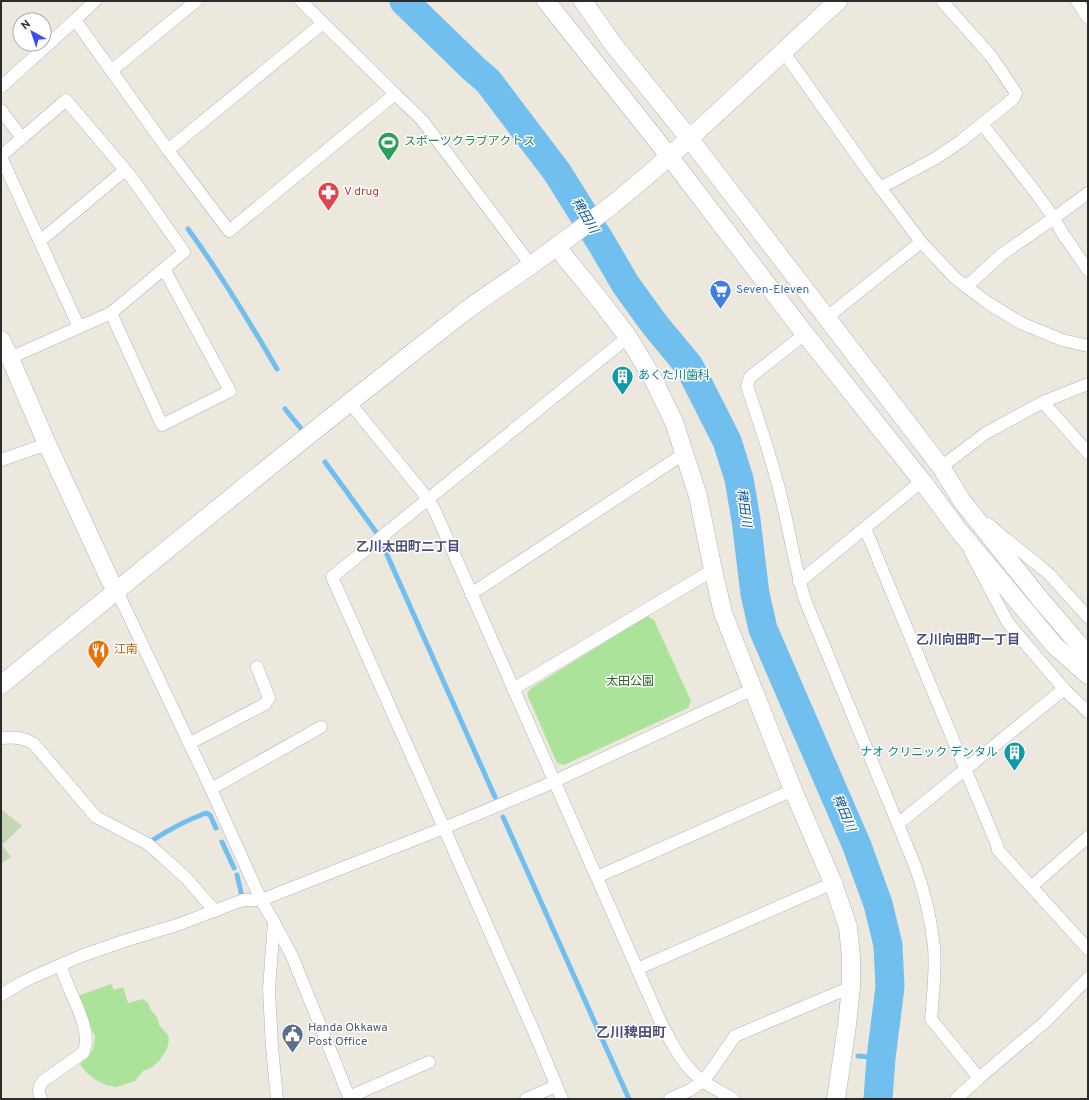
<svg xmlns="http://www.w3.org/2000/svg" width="1089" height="1100" viewBox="0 0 1089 1100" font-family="Overpass,'Noto Sans JP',sans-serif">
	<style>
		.green { fill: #abe39a }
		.cemetery { fill: #c1d7b5 }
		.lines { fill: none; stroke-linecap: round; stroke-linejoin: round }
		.stream { stroke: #71bfee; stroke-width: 5 }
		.river { stroke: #71bfee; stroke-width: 29 }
		.street-casing { stroke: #b1b2bf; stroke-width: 13 }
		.secondary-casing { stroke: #b1b2bf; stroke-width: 19 }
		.street { stroke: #fff; stroke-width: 12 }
		.secondary { stroke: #fff; stroke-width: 18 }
		.labels { text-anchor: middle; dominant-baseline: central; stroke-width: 3; stroke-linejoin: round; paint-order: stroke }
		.leisure-label { font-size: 12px; fill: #27864d; stroke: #fff; text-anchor: start }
		.health-label { font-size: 12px; fill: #be3a42; stroke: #fff; text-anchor: start }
		.shop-label { font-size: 12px; fill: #366cbe; stroke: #fff; text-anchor: start }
		.culture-label { font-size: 12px; fill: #0d838f; stroke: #fff; text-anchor: start }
		.food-label { font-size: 12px; fill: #c56008; stroke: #fff; text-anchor: start }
		.park-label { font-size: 12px; fill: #22681b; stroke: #fff }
		.service-label { font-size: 12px; fill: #4e5e75; stroke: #fff; text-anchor: start }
		.water-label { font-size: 13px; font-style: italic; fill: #0e5b9c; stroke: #fff }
		.neighbourhood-label { font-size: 13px; font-weight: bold; fill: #4b4f7c; stroke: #fff }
		.quarter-label { font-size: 14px; font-weight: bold; fill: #4b4f7c; stroke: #fff }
	</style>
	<rect width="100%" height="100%" fill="#ede8dd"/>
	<!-- green -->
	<g class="green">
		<polygon points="647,616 654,620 691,701 688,708 564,765 557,763 527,694 531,688"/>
		<polygon points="111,984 114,990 123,987 128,1003 143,999 149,1004 150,1009 157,1017 159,1025 168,1035 169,1040 167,1049 159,1061 152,1067 143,1071 135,1081 116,1087 106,1085 96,1080 86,1072 80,1064 89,1056 93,1049 95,1037 78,996"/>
	</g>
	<!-- cemetery -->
	<polygon class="cemetery" points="1,809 22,826 2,845 11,857 1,864"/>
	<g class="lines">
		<!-- stream -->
		<g class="stream">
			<path d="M188,229C221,274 249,321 277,369"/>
			<polyline points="285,409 303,431"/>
			<polyline points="325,462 376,532"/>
			<polyline points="384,548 495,797"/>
			<polyline points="503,817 629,1099"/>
			<path d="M153,840C170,829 187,820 206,813L210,815L216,828"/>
			<polyline points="222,842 234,868"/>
			<polyline points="237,875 242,896"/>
			<polyline points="858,1056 881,1058"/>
		</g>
		<!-- river -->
		<polyline class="river" points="404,1 474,69 488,81 557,172 602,244 626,285 655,325 689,366 727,441 739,479 746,520 755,594 763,629 857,846 878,904 888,945 890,987 881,1058 878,1099"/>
		<defs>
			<g id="street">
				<polyline points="301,1 395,94"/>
				<polyline points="1077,1 1088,18"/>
				<polyline points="75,20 168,150 229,231 395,94 422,120 531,265"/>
				<polyline points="783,51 870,174 921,242 955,278 988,303 1021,323 1062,340 1088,346"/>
				<polyline points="111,71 196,1"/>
				<polyline points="1,87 75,20 95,1"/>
				<polyline points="1,110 22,138"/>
				<polyline points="982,124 1033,189 1054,218 1063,234 1088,270"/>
				<polyline points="168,150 323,23"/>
				<polyline points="1,156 66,100 132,178 184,252 111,313 10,358"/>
				<polyline points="1,157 79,327"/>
				<polyline points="880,188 936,158 961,141 1013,99 1016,93 991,56 942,1"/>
				<polyline points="40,241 125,170"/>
				<polyline points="966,287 1001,255 1054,218 1088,193"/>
				<polyline points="111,313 162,425 230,391 164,269"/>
				<polyline points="826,318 921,242"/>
				<path d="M805,334L750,377L747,386C760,424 773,462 782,501C790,534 795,567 805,600L914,863C924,890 931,918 934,947C936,971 933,995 931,1019L979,1078"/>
				<polyline points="1043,402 1088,453"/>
				<path d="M350,403L428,499L435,511L662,1025C673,1045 684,1068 704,1082C713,1088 723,1093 733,1099"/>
				<polyline points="1,460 47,444"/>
				<polyline points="941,467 986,433 1043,402 1088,384"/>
				<polyline points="988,524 1007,540 1037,564 1049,574 1088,617"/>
				<polyline points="865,528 997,845 998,850 1088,949"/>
				<polyline points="971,553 1008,623 1064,689 1088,712"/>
				<polyline points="799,582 922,481"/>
				<polyline points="117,591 211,789 261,900 274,922 292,956 350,1099"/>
				<polyline points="471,594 685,453"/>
				<polyline points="513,689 713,570"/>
				<path d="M1,738C15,737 22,737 34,744L96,817L148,844L163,857L186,878L215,911"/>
				<polyline points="190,743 265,704 269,698 257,667"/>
				<polyline points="211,789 321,727"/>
				<polyline points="898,824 1064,689"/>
				<polyline points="597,877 793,790"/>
				<polyline points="1032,886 1088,837"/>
				<polyline points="274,922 269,989 272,1047 277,1099"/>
				<polyline points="637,969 833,883"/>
				<polyline points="1,995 21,983 33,977 81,956 127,940 177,925 243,900 261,900 444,828 542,787 753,689"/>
				<polyline points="349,1097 429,1062"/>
				<path d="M41,1099C38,1091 38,1088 43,1081L83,1053C95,1029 66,990 61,965"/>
				<polyline points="526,1099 556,1086"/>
				<polyline points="562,1099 535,1034 444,828 332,577 628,337"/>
				<polyline points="670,1099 690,1090 703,1081 713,1068 735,1036 851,987"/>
				<polyline points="956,1099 979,1078 1045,1022 1088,978"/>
			</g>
			<g id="secondary">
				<polyline points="546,1 669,156 805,334 922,481 960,532 1055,646 1088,675"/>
				<polyline points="583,1 613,44 689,138 941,467 962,501 1040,599 1083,649 1088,654"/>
				<polyline points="556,246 599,299 628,337 652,377 674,422 698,496 713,570 723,613 753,689 793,790 833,883 848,927 851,957 851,987 847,1025 836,1099"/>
				<polyline points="1,340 10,358 47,444 110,580 117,591"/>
				<path d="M1,685C154,560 307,435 463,313C481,299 501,286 520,273C551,251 582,228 612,205C691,141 763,69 838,1"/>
			</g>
		</defs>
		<!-- street casing -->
		<use href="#street" class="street-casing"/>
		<!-- secondary casing -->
		<use href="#secondary" class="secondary-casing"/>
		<!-- street -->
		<use href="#street" class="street"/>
		<!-- secondary -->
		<use href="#secondary" class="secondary"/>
	</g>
	<!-- icons -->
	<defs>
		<symbol id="stadium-pin" viewBox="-11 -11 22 30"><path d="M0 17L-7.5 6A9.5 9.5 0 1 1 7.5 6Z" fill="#2e9e5b" stroke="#fff"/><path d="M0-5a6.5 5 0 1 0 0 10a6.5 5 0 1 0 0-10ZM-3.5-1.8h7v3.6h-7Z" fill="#fff"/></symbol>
		<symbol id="pharmacy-pin" viewBox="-11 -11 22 30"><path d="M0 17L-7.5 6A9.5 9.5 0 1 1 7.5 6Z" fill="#e0444e" stroke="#fff"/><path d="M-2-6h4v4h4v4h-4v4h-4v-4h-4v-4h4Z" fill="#fff"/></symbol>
		<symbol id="supermarket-pin" viewBox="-11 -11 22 30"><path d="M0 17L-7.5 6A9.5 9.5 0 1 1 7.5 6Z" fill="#3f7fe0" stroke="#fff"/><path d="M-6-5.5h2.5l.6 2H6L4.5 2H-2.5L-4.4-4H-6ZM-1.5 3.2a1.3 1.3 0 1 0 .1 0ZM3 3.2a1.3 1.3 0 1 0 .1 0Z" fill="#fff"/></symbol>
		<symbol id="building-pin" viewBox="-11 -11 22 30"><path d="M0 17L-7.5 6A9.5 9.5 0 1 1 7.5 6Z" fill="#0f9aa8" stroke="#fff"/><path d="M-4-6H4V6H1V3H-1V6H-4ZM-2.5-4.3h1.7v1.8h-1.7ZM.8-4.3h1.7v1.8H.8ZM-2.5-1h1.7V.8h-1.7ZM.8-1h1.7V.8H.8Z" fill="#fff"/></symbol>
		<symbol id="restaurant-pin" viewBox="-11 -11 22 30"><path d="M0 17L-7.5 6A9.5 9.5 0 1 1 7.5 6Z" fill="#e8710a" stroke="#fff"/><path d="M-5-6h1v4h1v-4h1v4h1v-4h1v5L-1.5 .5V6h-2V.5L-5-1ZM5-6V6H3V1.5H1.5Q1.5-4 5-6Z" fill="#fff"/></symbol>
		<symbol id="civic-pin" viewBox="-11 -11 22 30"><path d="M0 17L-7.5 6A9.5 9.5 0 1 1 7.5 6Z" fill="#5c6f8a" stroke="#fff"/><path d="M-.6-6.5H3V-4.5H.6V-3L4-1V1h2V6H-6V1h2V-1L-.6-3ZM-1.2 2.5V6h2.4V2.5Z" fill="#fff"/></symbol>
	</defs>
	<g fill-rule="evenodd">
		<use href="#stadium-pin" x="376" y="130" width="25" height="34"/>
		<use href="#pharmacy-pin" x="316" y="180" width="25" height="34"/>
		<use href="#supermarket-pin" x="708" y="278" width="25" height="34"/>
		<use href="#building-pin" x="610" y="364" width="25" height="34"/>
		<use href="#restaurant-pin" x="86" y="638" width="25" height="34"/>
		<use href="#building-pin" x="1002" y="740" width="25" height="34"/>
		<use href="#civic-pin" x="280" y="1022" width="25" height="34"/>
	</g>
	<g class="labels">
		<!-- leisure labels -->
		<g class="leisure-label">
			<text x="404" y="142">スポーツクラブアクトス</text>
		</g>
		<!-- health labels -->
		<g class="health-label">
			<text x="344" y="192">V drug</text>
		</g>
		<!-- shop labels -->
		<g class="shop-label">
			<text x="736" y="290">Seven-Eleven</text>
		</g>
		<!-- culture labels -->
		<g class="culture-label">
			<text x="638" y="376">あくた川歯科</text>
			<text x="998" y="753" text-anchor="end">ナオ クリニック デンタル</text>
		</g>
		<!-- food labels -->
		<g class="food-label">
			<text x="114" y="650">江南</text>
		</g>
		<!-- park labels -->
		<g class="park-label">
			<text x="630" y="682">太田公園</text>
		</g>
		<!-- service labels -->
		<g class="service-label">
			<text x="308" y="1028">Handa Okkawa<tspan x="308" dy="14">Post Office</tspan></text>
		</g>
		<!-- water labels -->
		<g class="water-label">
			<text transform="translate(584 216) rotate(59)">稗田川</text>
			<text transform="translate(743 508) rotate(82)">稗田川</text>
			<text transform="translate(843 813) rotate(67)">稗田川</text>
		</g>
		<!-- neighbourhood labels -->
		<g class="neighbourhood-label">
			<text x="408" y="548">乙川太田町二丁目</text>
			<text x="968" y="641">乙川向田町一丁目</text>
		</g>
		<!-- quarter labels -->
		<g class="quarter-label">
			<text x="631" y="1033">乙川稗田町</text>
		</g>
	</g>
	<!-- border -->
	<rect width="1089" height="1100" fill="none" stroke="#2b2b2b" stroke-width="4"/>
	<!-- north arrow -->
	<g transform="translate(32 32) rotate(320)"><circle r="19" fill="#ffffff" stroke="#aaaaaa"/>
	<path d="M0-3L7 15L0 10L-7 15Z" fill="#3f4df8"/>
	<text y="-6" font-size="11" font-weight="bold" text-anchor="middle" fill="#2b2b2b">N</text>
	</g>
</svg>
